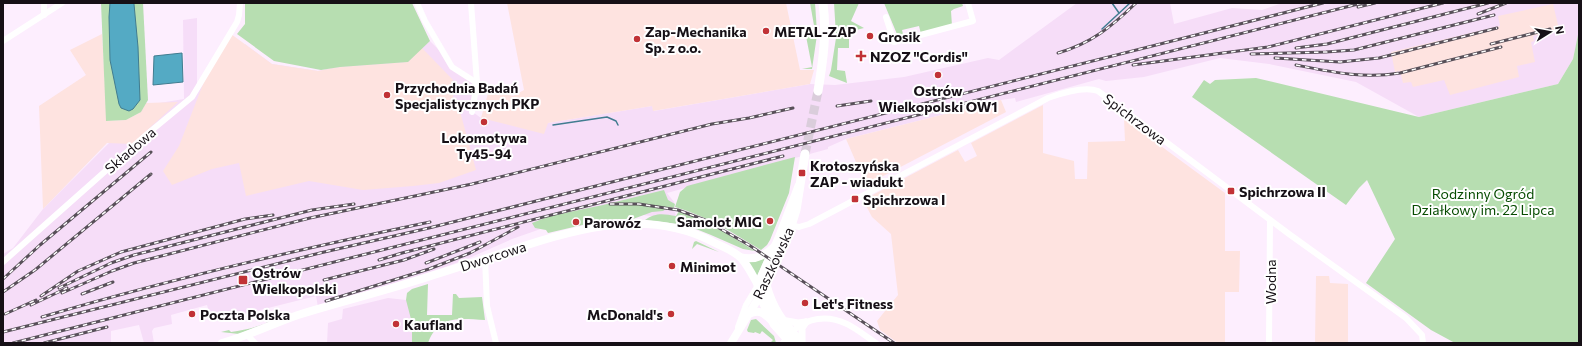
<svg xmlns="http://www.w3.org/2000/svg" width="1582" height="346" viewBox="0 0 1582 346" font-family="Commissioner,sans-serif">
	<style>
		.built { fill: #f6ddf8 }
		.industrial { fill: #fee3e0 }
		.green { fill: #b7deb1 }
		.water { fill: #54aac4; stroke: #417c90 }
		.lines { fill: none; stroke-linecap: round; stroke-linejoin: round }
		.stream { stroke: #417c90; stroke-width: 1.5 }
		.primary-tunnel { stroke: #dacddb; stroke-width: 9; stroke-dasharray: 9 4.5; stroke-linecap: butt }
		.minor { stroke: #fff; stroke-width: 6 }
		.tertiary { stroke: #fff; stroke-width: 7 }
		.secondary { stroke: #fff; stroke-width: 8 }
		.primary { stroke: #fff; stroke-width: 9 }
		.rail-casing { stroke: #585059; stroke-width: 3 }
		.rail { stroke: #fff; stroke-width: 1.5; stroke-dasharray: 4.5; stroke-linecap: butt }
		.poi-dot { fill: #c13236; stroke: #fff; stroke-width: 1.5 }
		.labels { text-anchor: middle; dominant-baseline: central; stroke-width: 4; stroke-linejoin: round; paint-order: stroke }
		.poi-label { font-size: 14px; font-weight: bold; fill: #161016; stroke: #fff; text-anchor: start }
		.street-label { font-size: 14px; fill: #161016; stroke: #fff }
		.park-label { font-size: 14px; fill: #064b00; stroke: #fff }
	</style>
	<rect width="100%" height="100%" fill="#fdeefe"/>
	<!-- built -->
	<g class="built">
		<polygon points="1077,3 1170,3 1174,24 1232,8 1262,10 1282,3 1579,3 1579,31 1573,59 1558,84 1419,117 1356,82 1269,64 1220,58 1144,77 1106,81 1099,79 1016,102 1015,98 1001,100 846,139 828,147 828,149 667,193 674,202 676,219 610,211 575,217 512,239 467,259 442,268 318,307 316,296 212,322 207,305 171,315 172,324 154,328 152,331 154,343 144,343 139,325 111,331 111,343 3,343 3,254 13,248 43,209 147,105 184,99 183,20 197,18 197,86 245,44 272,64 318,71 422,48 430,41 473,84 470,110 481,118 548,123 652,106 654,111 810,84 835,85 904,77 988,58 999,60"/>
		<polygon points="388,298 406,300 409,302 417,343 327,343 328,323 342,319 343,309"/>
	</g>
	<!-- industrial -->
	<g class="industrial">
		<polygon points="507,3 786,3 800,70 814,70 810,84 653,111 652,106 548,123 544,134 481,118 489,90 513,96 524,90"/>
		<polygon points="1553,4 1559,29 1533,36 1534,41 1531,42 1535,62 1517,66 1519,77 1450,95 1444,80 1413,87 1411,82 1403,83 1400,71 1395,72 1391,52 1500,26 1498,16"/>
		<polygon points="102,34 107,121 126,120 141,112 146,103 178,102 132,144 107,143 43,209 39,106 86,75 70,50"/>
		<polygon points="231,34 272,64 318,71 340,67 408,62 422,48 453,80 453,98 461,115 476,170 439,183 413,186 363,190 309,181 246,196 239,163 212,169 172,185 163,171 179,146 205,79"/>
		<polygon points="1001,100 1006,112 866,185 846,139"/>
		<polygon points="1043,105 1043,153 1074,161 1075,179 1087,179 1088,142 1125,141 1124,119 1225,193 1225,251 1240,251 1239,292 1225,292 1225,343 1237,343 898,343 880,330 877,321 898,295 891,234 872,217 863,200 958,150 965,162 977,156 971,143"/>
		<polygon points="1316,276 1329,276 1330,283 1348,284 1348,343 1315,343"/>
	</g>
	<!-- green -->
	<g class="green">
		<polygon points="101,3 143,3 148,100 141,112 126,120 106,121"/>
		<polygon points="245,3 412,3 430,41 408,62 340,67 321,70 274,61 237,34 245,24"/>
		<polygon points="810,3 815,3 817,32 815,31"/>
		<polygon points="834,3 859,3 851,21 864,28 836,35"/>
		<polygon points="884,3 962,3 963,6 954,9 951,11 952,26 921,34 919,26 902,30 904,38 899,39"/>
		<polygon points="809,30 810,35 817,35 812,69 802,69 812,67 805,31"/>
		<polygon points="1579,30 1579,343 1455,343 1431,330 1366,283 1395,239 1367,180 1359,188 1346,205 1192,97 1204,80 1210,84 1215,80 1256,78 1419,117 1558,84 1573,59"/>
		<polygon points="849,35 849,48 838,48 837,70 845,71 847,83 829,76 831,70 836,38"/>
		<path d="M795,157L789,193L770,240L767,245L761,250C733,233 707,216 675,207L680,192L687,186Z"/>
		<polygon points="664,190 668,200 675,204 674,208 669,207 663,211 652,212 633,219 618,219 595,222 548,233 546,230 535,228 532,223 550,216 603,205"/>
		<path d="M679,211L711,224L755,251L743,249L711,235L686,225L645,220C656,212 664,214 676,216Z"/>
		<polygon points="696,241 719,252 697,244 692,249 694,242"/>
		<polygon points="765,258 757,276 747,261 757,261"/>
		<path d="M428,284L427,315H452L453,294H456L459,298L482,297L485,320C459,319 439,314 428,343H412V323L406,300L407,293L412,289Z"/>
		<path d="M279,312H281V317L239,334L221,332L229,330L231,332C249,329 266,326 280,314L278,313Z"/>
		<polygon points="756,319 774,336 776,343 770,343 773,340 762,331 760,334 755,332 754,333 748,332 747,330 751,320"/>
	</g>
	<!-- water -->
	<g class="water">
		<polygon points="110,3 133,3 134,4 138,47 140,100 133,109 129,111 121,108 119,104 110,60 109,17"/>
		<polygon points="182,53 183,82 153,85 154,56"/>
	</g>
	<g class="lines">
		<!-- stream -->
		<g class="stream">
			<polyline points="1112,3 1119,13"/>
			<polyline points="1102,29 1130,3"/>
			<polyline points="553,125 607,117 616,121 618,125"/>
		</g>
		<!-- primary-tunnel -->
		<polyline class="primary-tunnel" points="805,154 818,91"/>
		<!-- minor -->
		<g class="minor">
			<polyline points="44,3 44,15"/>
			<polyline points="417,3 425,21 452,67 477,83"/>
			<polyline points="471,3 477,83 472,112"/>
			<polyline points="886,17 894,42 973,21 968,3"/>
			<polyline points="3,41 62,3"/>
			<path d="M789,225L799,227L809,224L1048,98C1062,93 1084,86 1098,91L1289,234L1406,318L1422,335L1423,343"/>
			<polyline points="485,258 487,306 496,343"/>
			<polyline points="3,262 146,135 192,97 237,22 239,15 240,3"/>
			<polyline points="738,327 746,305 758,285"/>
			<polyline points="247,335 255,343"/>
			<path d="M783,343C798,320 822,312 847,324C857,329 867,337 876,343"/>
			<polyline points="1269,343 1270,220"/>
		</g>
		<!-- tertiary -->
		<g class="tertiary">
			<polyline points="781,320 798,323 806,322"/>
			<polyline points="802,343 802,328 806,322"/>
		</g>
		<!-- secondary -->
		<g class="secondary">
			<path d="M740,257C754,261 765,256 775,246"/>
			<path d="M749,314C759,309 764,313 771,320"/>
			<path d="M222,343C248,336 272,324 298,315C343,301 389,290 434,275C460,267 486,258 512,250C576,228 649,208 713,242C723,247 735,251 742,259C748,266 753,276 758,285"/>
			<polyline points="731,343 761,294 764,296"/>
		</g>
		<!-- primary -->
		<g class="primary">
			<path d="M818,91C823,61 827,33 823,3"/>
			<path d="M766,285C773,311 784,323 801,343"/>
			<polyline points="761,294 776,263 791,226 796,210 805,154"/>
			<polyline points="791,343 774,324 762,300 758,285 779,238 799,186"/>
		</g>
		<defs>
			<g id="rail">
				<polyline points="1358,7 1375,3"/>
				<polyline points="1478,14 1506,3"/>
				<polyline points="1491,44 1550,29"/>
				<polyline points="1296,48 1327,44 1488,3"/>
				<path d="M1058,53C1092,43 1111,27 1136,3"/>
				<polyline points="1251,54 1326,52 1354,50 1494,15"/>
				<polyline points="1275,58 1340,62 1379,58 1497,28"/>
				<polyline points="1133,65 1268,47 1443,3"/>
				<path d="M1296,65C1332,72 1364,79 1400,73L1501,47"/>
				<polyline points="837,106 871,101"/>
				<polyline points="610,204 639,204 678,210 705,220 749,245 894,343"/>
				<polyline points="379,260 402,253 783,156"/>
				<polyline points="426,263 480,242"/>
				<polyline points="3,279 40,245 151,152"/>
				<polyline points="324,280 404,260 434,249"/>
				<polyline points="59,288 111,263 134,255 312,210 354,204"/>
				<polyline points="3,292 35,270 151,174"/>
				<polyline points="62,293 112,271 134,263 310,218 472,184 712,124 749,118 793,108"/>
				<polyline points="82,294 113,282"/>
				<polyline points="41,296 78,271 121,252 245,219 273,215"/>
				<polyline points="326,301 429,269 470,253 518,227"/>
				<polyline points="31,305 67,288"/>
				<polyline points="5,314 36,300"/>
				<path d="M42,317C170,279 300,249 430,222"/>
				<polyline points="3,332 320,253 429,228 1323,3"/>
				<polyline points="13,343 1362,3"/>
				<polyline points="44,343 107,327"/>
			</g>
		</defs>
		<!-- rail casing -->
		<use href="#rail" class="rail-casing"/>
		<!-- rail -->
		<use href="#rail" class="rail"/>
	</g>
	<!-- markers -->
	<g class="poi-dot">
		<circle cx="766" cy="31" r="4"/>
		<circle cx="870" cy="36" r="4"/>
		<circle cx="637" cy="39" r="4"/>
		<path d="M859 50h4v4h4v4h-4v4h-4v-4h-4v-4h4z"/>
		<circle cx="938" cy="75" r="4"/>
		<circle cx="387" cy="95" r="4"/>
		<circle cx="484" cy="122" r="4"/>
		<rect x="798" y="169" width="8" height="8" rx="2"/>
		<rect x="1227" y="187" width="8" height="8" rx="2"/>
		<rect x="851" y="195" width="8" height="8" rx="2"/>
		<circle cx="770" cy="221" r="4"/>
		<circle cx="576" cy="222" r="4"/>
		<circle cx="672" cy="266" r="4"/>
		<rect x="238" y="275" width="10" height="10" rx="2"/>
		<circle cx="805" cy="303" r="4"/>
		<circle cx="192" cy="314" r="4"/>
		<circle cx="671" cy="314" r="4"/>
		<circle cx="396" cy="324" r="4"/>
	</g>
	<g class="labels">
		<!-- poi labels -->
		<g class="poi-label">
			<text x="645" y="31">Zap-Mechanika<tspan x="645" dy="16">Sp. z o.o.</tspan></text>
			<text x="774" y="31">METAL-ZAP</text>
			<text x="878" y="36">Grosik</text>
			<text x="870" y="56">NZOZ "Cordis"</text>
			<text x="395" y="87">Przychodnia Badań<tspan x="395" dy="16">Specjalistycznych PKP</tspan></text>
			<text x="938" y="90" text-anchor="middle">Ostrów<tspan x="938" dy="16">Wielkopolski OW1</tspan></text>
			<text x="484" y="137" text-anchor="middle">Lokomotywa<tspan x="484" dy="16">Ty45-94</tspan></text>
			<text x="810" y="165">Krotoszyńska<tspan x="810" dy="16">ZAP - wiadukt</tspan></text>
			<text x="1239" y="191">Spichrzowa II</text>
			<text x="863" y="199">Spichrzowa I</text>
			<text x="762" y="221" text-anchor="end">Samolot MIG</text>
			<text x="584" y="222">Parowóz</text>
			<text x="680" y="266">Minimot</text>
			<text x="252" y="272">Ostrów<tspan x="252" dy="16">Wielkopolski</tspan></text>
			<text x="813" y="303">Let's Fitness</text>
			<text x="200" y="314">Poczta Polska</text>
			<text x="663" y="314" text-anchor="end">McDonald's</text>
			<text x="404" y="324">Kaufland</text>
		</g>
		<!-- street labels -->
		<g class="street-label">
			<text transform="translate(1135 119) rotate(37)">Spichrzowa</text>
			<text transform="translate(130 150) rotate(-41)">Składowa</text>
			<text transform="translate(493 256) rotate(-18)">Dworcowa</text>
			<text transform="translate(773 263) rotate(-65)">Raszkowska</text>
			<text transform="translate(1270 282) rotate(-90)">Wodna</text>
		</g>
		<!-- park labels -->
		<g class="park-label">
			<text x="1483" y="193">Rodzinny Ogród<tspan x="1483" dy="16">Działkowy im. 22 Lipca</tspan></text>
		</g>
	</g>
	<!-- border -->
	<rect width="1582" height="346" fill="none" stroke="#161016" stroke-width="8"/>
	<!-- north arrow -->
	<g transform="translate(1550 32) rotate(79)" stroke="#ffffff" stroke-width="3" paint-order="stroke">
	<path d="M0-3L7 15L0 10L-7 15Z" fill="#161016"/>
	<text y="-6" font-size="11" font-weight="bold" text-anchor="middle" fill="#161016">N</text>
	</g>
</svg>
